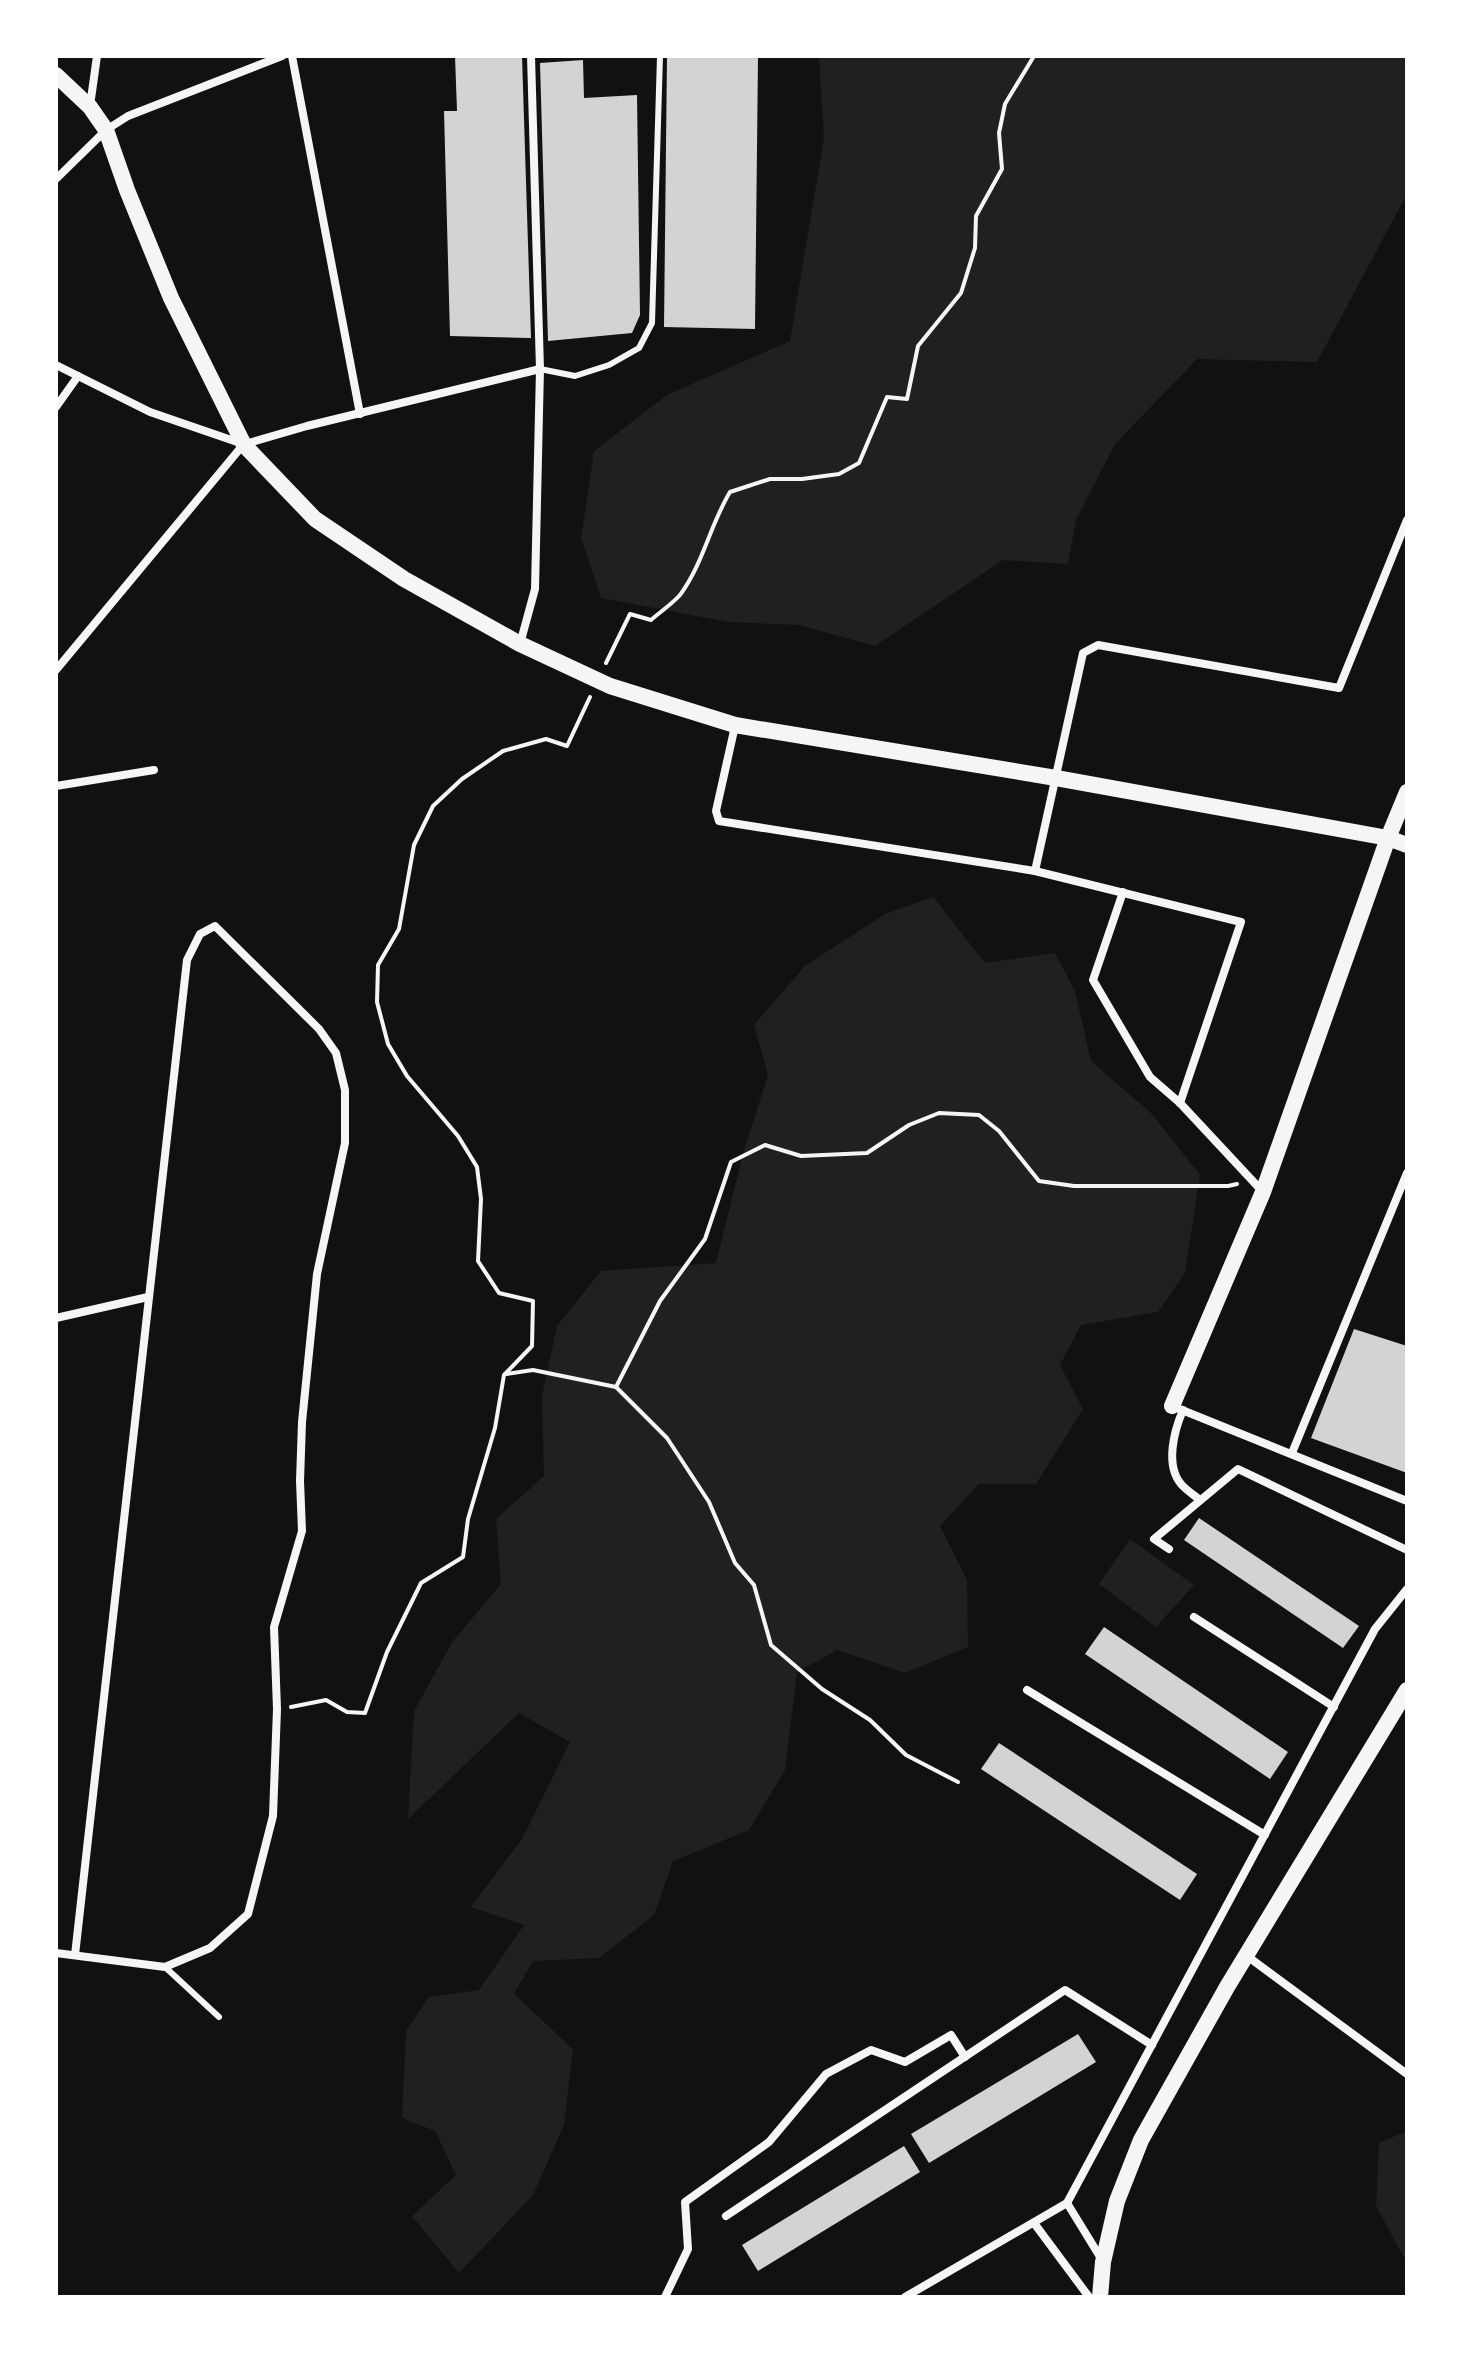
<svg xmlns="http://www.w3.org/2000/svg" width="1463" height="2353" viewBox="0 0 1463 2353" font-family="'Zilla Slab',serif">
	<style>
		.green { fill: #202020 }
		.building { fill: #d3d3d3 }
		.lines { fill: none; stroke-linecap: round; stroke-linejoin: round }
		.path { stroke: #f5f5f5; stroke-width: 4 }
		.service { stroke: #f5f5f5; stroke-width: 6 }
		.minor { stroke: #f5f5f5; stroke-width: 8 }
		.secondary { stroke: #f5f5f5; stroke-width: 16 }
	</style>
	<rect width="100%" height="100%" fill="#111"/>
	<!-- green -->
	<g class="green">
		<polygon points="819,56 1407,56 1407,194 1317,362 1197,359 1115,444 1076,520 1068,564 1003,560 875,646 799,625 729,622 601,598 581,538 594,451 667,395 790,341 824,138"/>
		<polygon points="933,897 985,963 1055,953 1075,991 1091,1061 1151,1113 1200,1175 1185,1273 1158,1312 1081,1325 1060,1365 1083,1409 1036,1484 979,1484 940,1526 967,1580 968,1647 905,1673 837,1650 797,1672 785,1770 749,1830 673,1861 654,1915 599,1958 533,1961 514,1994 573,2049 564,2125 533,2195 459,2273 412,2216 456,2175 435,2131 402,2118 406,2031 429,1997 479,1990 524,1925 471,1907 522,1839 570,1742 519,1713 408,1819 414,1711 453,1641 501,1584 496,1519 544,1476 542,1396 557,1326 601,1271 716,1263 744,1150 768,1075 754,1025 805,966 885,914"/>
		<polygon points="1130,1539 1194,1585 1156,1627 1099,1584"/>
		<polygon points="1407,2131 1407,2263 1376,2206 1379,2143"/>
	</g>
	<!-- building -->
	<g class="building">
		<polygon points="455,56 522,56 531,338 450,336 444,111 457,111"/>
		<polygon points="667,56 758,56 755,329 664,327"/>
		<polygon points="583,60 584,98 637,95 640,315 632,333 548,341 540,63"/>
		<polygon points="1354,1329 1407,1346 1407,1473 1311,1438"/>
		<polygon points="1199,1518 1359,1626 1343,1648 1184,1540"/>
		<polygon points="1104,1627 1288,1752 1270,1779 1085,1654"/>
		<polygon points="999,1743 1197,1874 1180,1900 981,1769"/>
		<polygon points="1078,2034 1096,2062 929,2163 911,2134"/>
		<polygon points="904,2146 920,2172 758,2271 742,2245"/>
	</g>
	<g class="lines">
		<!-- path -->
		<g class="path">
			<path d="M606,663L630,614L651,620C660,612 672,604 680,595C703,564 710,525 730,492L770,479H802L839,474L859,463L887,397L907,399L918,346L961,293L975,248L976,216L1002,169L999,133L1005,104L1034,56"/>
			<polyline points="507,1374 533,1370 616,1387 660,1301 705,1239 731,1162 765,1145 801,1156 867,1153 909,1125 939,1113 979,1115 999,1131 1039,1181 1074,1186 1228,1186 1237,1184"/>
			<polyline points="616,1387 667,1438 709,1502 735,1563 754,1585 771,1645 822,1689 870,1720 906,1755 958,1782"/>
			<polyline points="291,1707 326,1700 347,1712 365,1713 387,1652 421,1583 463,1557 468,1519 495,1428 504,1375 532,1346 533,1301 499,1293 478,1261 481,1199 477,1167 458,1136 407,1076 388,1044 377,1002 378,965 399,929 414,845 433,806 462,779 503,751 546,739 567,746 590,697"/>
		</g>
		<!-- service -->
		<g class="service">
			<polyline points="540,369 575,376 609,365 639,348 652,323 660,56"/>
			<polyline points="165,1967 219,2017"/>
		</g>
		<!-- minor -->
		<g class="minor">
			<polyline points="292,56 360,414"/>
			<polyline points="90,106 97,56"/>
			<polyline points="56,179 106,130 128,116 282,56"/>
			<polyline points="56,365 150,412 243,444"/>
			<polyline points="56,407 78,376"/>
			<polyline points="245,444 307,426 540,369"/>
			<polyline points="520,644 535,589 540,369 531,56"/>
			<polyline points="56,670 243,445"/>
			<polyline points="735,726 716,811 719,821 1035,871 1241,922 1180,1103"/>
			<polyline points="56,786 154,770"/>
			<polyline points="1035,871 1083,653 1098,645 1339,688 1407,520"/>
			<polyline points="1123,892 1093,980 1150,1077 1180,1103 1263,1192"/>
			<polyline points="56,1318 148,1297"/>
			<polyline points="1172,1406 1407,1501"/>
			<path d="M1183,1410C1174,1431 1165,1465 1181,1484C1186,1490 1194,1495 1200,1500"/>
			<polyline points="1292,1453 1407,1173"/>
			<polyline points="1169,1549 1154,1539 1238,1469 1407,1550"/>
			<polyline points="1194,1617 1334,1707"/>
			<polyline points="1027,1690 1265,1835"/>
			<polyline points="56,1953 165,1967 210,1948 248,1914 273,1816 277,1709 274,1627 302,1531 300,1481 302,1422 317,1274 345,1143 345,1090 336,1053 319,1029 215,926 200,934 187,960 75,1955"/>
			<polyline points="1247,1956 1407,2074"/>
			<polyline points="1067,2203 1102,2260"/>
			<polyline points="726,2216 1065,1990 1152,2045"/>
			<polyline points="1034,2223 1089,2297"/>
			<polyline points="665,2297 688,2249 685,2202 769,2142 826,2074 871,2050 905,2062 951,2035 965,2057"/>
			<polyline points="905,2297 1067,2203 1375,1629 1407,1589"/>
		</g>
		<!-- secondary -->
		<g class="secondary">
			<polyline points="56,75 90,107 106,130 127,190 171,298 244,445 315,519 404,579 520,644 610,686 735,725 1056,778 1388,838 1407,845"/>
			<polyline points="1172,1406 1263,1192 1388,838 1407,792"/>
			<polyline points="1100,2297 1103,2262 1117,2201 1141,2140 1227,1987 1407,1690"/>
		</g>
	</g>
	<!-- border -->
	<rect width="1463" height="2353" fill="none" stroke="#ffffff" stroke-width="116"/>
</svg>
